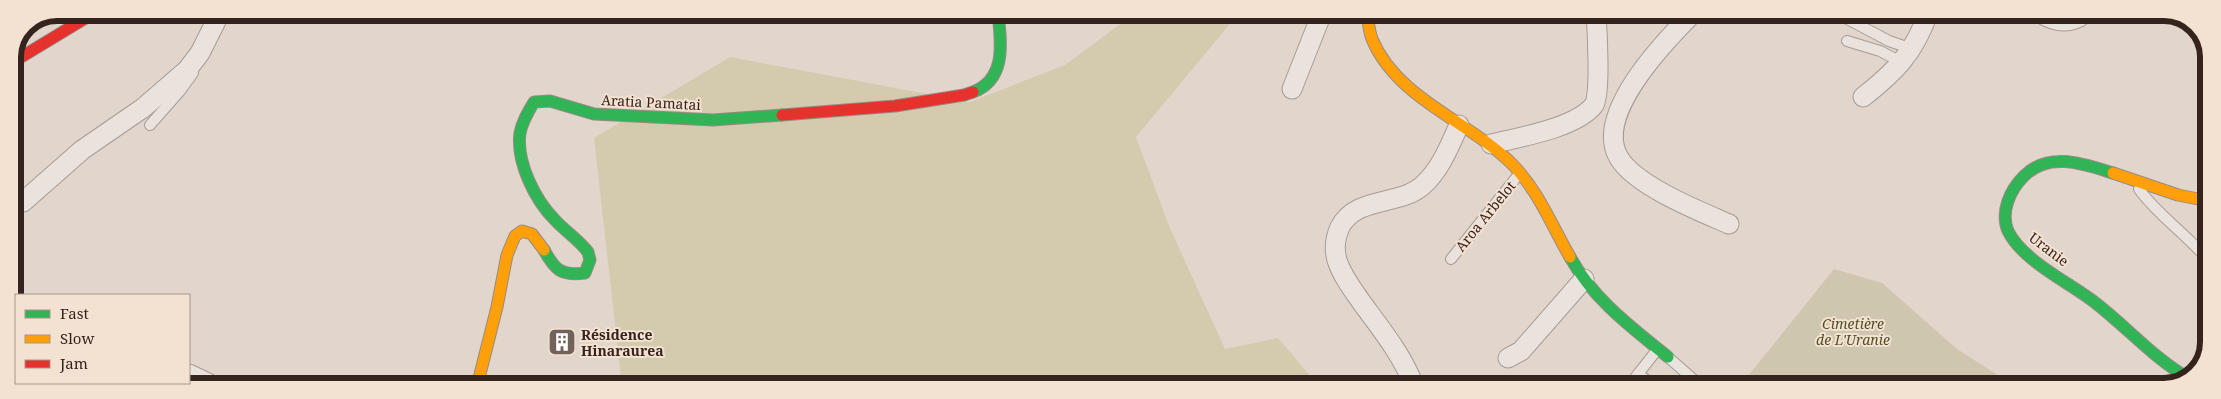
<svg xmlns="http://www.w3.org/2000/svg" width="2221" height="399" viewBox="0 0 2221 399" font-family="'Noto Serif',serif">
	<style>
		.green { fill: #d4cbaf }
		.cemetery { fill: #cec6ae }
		.lines { fill: none; stroke-linecap: round; stroke-linejoin: round }
		.lane-casing { stroke: #a79c95; stroke-width: 12 }
		.street-casing { stroke: #a79c95; stroke-width: 21 }
		.fast-casing { stroke: #978b85; stroke-width: 13 }
		.slow-casing { stroke: #978b85; stroke-width: 13 }
		.jam-casing { stroke: #978b85; stroke-width: 13 }
		.lane { stroke: #eae3dd; stroke-width: 10 }
		.street { stroke: #eae3dd; stroke-width: 19 }
		.fast { stroke: #30b455; stroke-width: 11 }
		.slow { stroke: #ff9f0a; stroke-width: 11 }
		.jam { stroke: #e5322d; stroke-width: 11 }
		.labels { text-anchor: middle; dominant-baseline: central; stroke-width: 4; stroke-linejoin: round; paint-order: stroke }
		.street-label { font-size: 14px; fill: #35231e; stroke: #f3e1d1 }
		.park-label { font-size: 14px; font-style: italic; fill: #505125; stroke: #f3e1d1 }
		.poi-label { font-size: 14px; font-weight: bold; fill: #35231e; stroke: #f3e1d1; text-anchor: start }
		.rim { fill: none; stroke: #35231e; stroke-width: 6 }
	</style>
	<rect width="100%" height="100%" fill="#e2d6cc"/>
	<!-- green -->
	<polygon class="green" points="1135,13 1239,13 1136,137 1169,226 1225,349 1278,338 1319,386 622,386 594,138 730,57 970,102 1065,65"/>
	<!-- cemetery -->
	<polygon class="cemetery" points="1834,269 1882,283 1957,349 2015,386 1740,386"/>
	<g class="lines">
		<defs>
			<g id="lane">
				<polyline points="1836,13 1889,41 1912,49"/>
				<polyline points="1847,41 1880,51 1903,63"/>
				<polyline points="150,125 180,91 193,73"/>
				<path d="M2139,189C2158,216 2187,234 2208,260"/>
				<polyline points="1451,259 1519,174"/>
				<polyline points="1669,358 1701,386"/>
				<polyline points="1629,386 1638,374"/>
				<polyline points="1655,386 1638,374 1657,350"/>
			</g>
			<g id="street">
				<path d="M1693,13C1665,41 1593,115 1619,158C1636,186 1699,211 1729,224"/>
				<path d="M2040,13C2056,23 2070,25 2085,13"/>
				<polyline points="1292,89 1322,13"/>
				<path d="M1863,97C1895,72 1915,52 1928,13"/>
				<path d="M1491,144C1520,137 1576,128 1594,105C1601,96 1597,27 1596,13"/>
				<polyline points="23,202 82,150 143,108 187,70 200,53 220,13"/>
				<polyline points="1508,358 1521,351 1584,279"/>
				<polyline points="189,374 208,383 211,386"/>
				<polyline points="57,386 66,383"/>
				<path d="M1414,386C1403,356 1381,329 1362,303C1353,290 1342,276 1337,260C1334,249 1335,238 1340,227C1356,196 1399,206 1422,186C1440,171 1450,145 1459,125"/>
			</g>
			<g id="fast">
				<path d="M973,92C1007,79 1001,42 998,13"/>
				<path d="M2113,173C2084,164 2049,151 2024,176C2010,190 2000,212 2008,231C2022,260 2068,282 2093,301C2126,326 2152,357 2188,378"/>
				<path d="M544,250C555,270 561,276 585,273L590,260L588,252C579,240 565,231 555,220C535,200 516,162 520,133C522,122 528,112 534,102L550,101L594,114L713,120L782,115"/>
				<path d="M1570,257C1594,300 1631,327 1668,357"/>
			</g>
			<g id="slow">
				<path d="M1367,13C1368,21 1369,31 1372,39C1397,99 1469,121 1512,164C1538,190 1552,226 1570,257"/>
				<polyline points="2113,173 2178,195 2208,201"/>
				<polyline points="477,386 497,307 507,255 515,236 522,231 532,234 544,250"/>
			</g>
			<g id="jam">
				<polyline points="13,62 94,13"/>
				<polyline points="782,115 895,106 964,95 973,92"/>
			</g>
		</defs>
		<!-- lane casing -->
		<use href="#lane" class="lane-casing"/>
		<!-- street casing -->
		<use href="#street" class="street-casing"/>
		<!-- fast casing -->
		<use href="#fast" class="fast-casing"/>
		<!-- slow casing -->
		<use href="#slow" class="slow-casing"/>
		<!-- jam casing -->
		<use href="#jam" class="jam-casing"/>
		<!-- lane -->
		<use href="#lane" class="lane"/>
		<!-- street -->
		<use href="#street" class="street"/>
		<!-- fast -->
		<use href="#fast" class="fast"/>
		<!-- slow -->
		<use href="#slow" class="slow"/>
		<!-- jam -->
		<use href="#jam" class="jam"/>
	</g>
	<!-- icons -->
	<defs>
		<symbol id="building-square" viewBox="-11 -11 22 22"><rect x="-9" y="-9" width="18" height="18" rx="4" fill="#72625b" stroke="#f3e1d1"/><path d="M-4-6H4V6H1V3H-1V6H-4ZM-2.5-4.3h1.7v1.8h-1.7ZM.8-4.3h1.7v1.8H.8ZM-2.5-1h1.7V.8h-1.7ZM.8-1h1.7V.8H.8Z" fill="#fff"/></symbol>
	</defs>
	<g fill-rule="evenodd">
		<use href="#building-square" x="546" y="326" width="32" height="32"/>
	</g>
	<g class="labels">
		<!-- street labels -->
		<g class="street-label">
			<text transform="translate(651 102) rotate(3)">Aratia Pamatai</text>
			<text transform="translate(1485 216) rotate(-51)">Aroa Arbelot</text>
			<text transform="translate(2049 249) rotate(37)">Uranie</text>
		</g>
		<!-- park labels -->
		<g class="park-label">
			<text x="1853" y="323">Cimetière<tspan x="1853" dy="16">de L'Uranie</tspan></text>
		</g>
		<!-- poi labels -->
		<g class="poi-label">
			<text x="581" y="334">Résidence<tspan x="581" dy="16">Hinaraurea</tspan></text>
		</g>
	</g>
	<!-- crop -->
	<path d="M0 0H2221V399H0ZM57 21H2164A36 36 0 0 1 2200 57V342A36 36 0 0 1 2164 378H57A36 36 0 0 1 21 342V57A36 36 0 0 1 57 21Z" fill="#f3e1d1" fill-rule="evenodd"/>
	<path class="rim" d="M57 21H2164A36 36 0 0 1 2200 57V342A36 36 0 0 1 2164 378H57A36 36 0 0 1 21 342V57A36 36 0 0 1 57 21Z"/>
	<!-- legend -->
	<rect x="15" y="294" width="175" height="90" fill="#f3e1d1" stroke="#a79589"/>
	<rect x="25" y="310" width="25" height="8" fill="#30b455" stroke="#a79589"/>
	<text x="60" y="319" font-size="15" fill="#35231e">Fast</text>
	<rect x="25" y="335" width="25" height="8" fill="#ff9f0a" stroke="#a79589"/>
	<text x="60" y="344" font-size="15" fill="#35231e">Slow</text>
	<rect x="25" y="360" width="25" height="8" fill="#e5322d" stroke="#a79589"/>
	<text x="60" y="369" font-size="15" fill="#35231e">Jam</text>
</svg>
